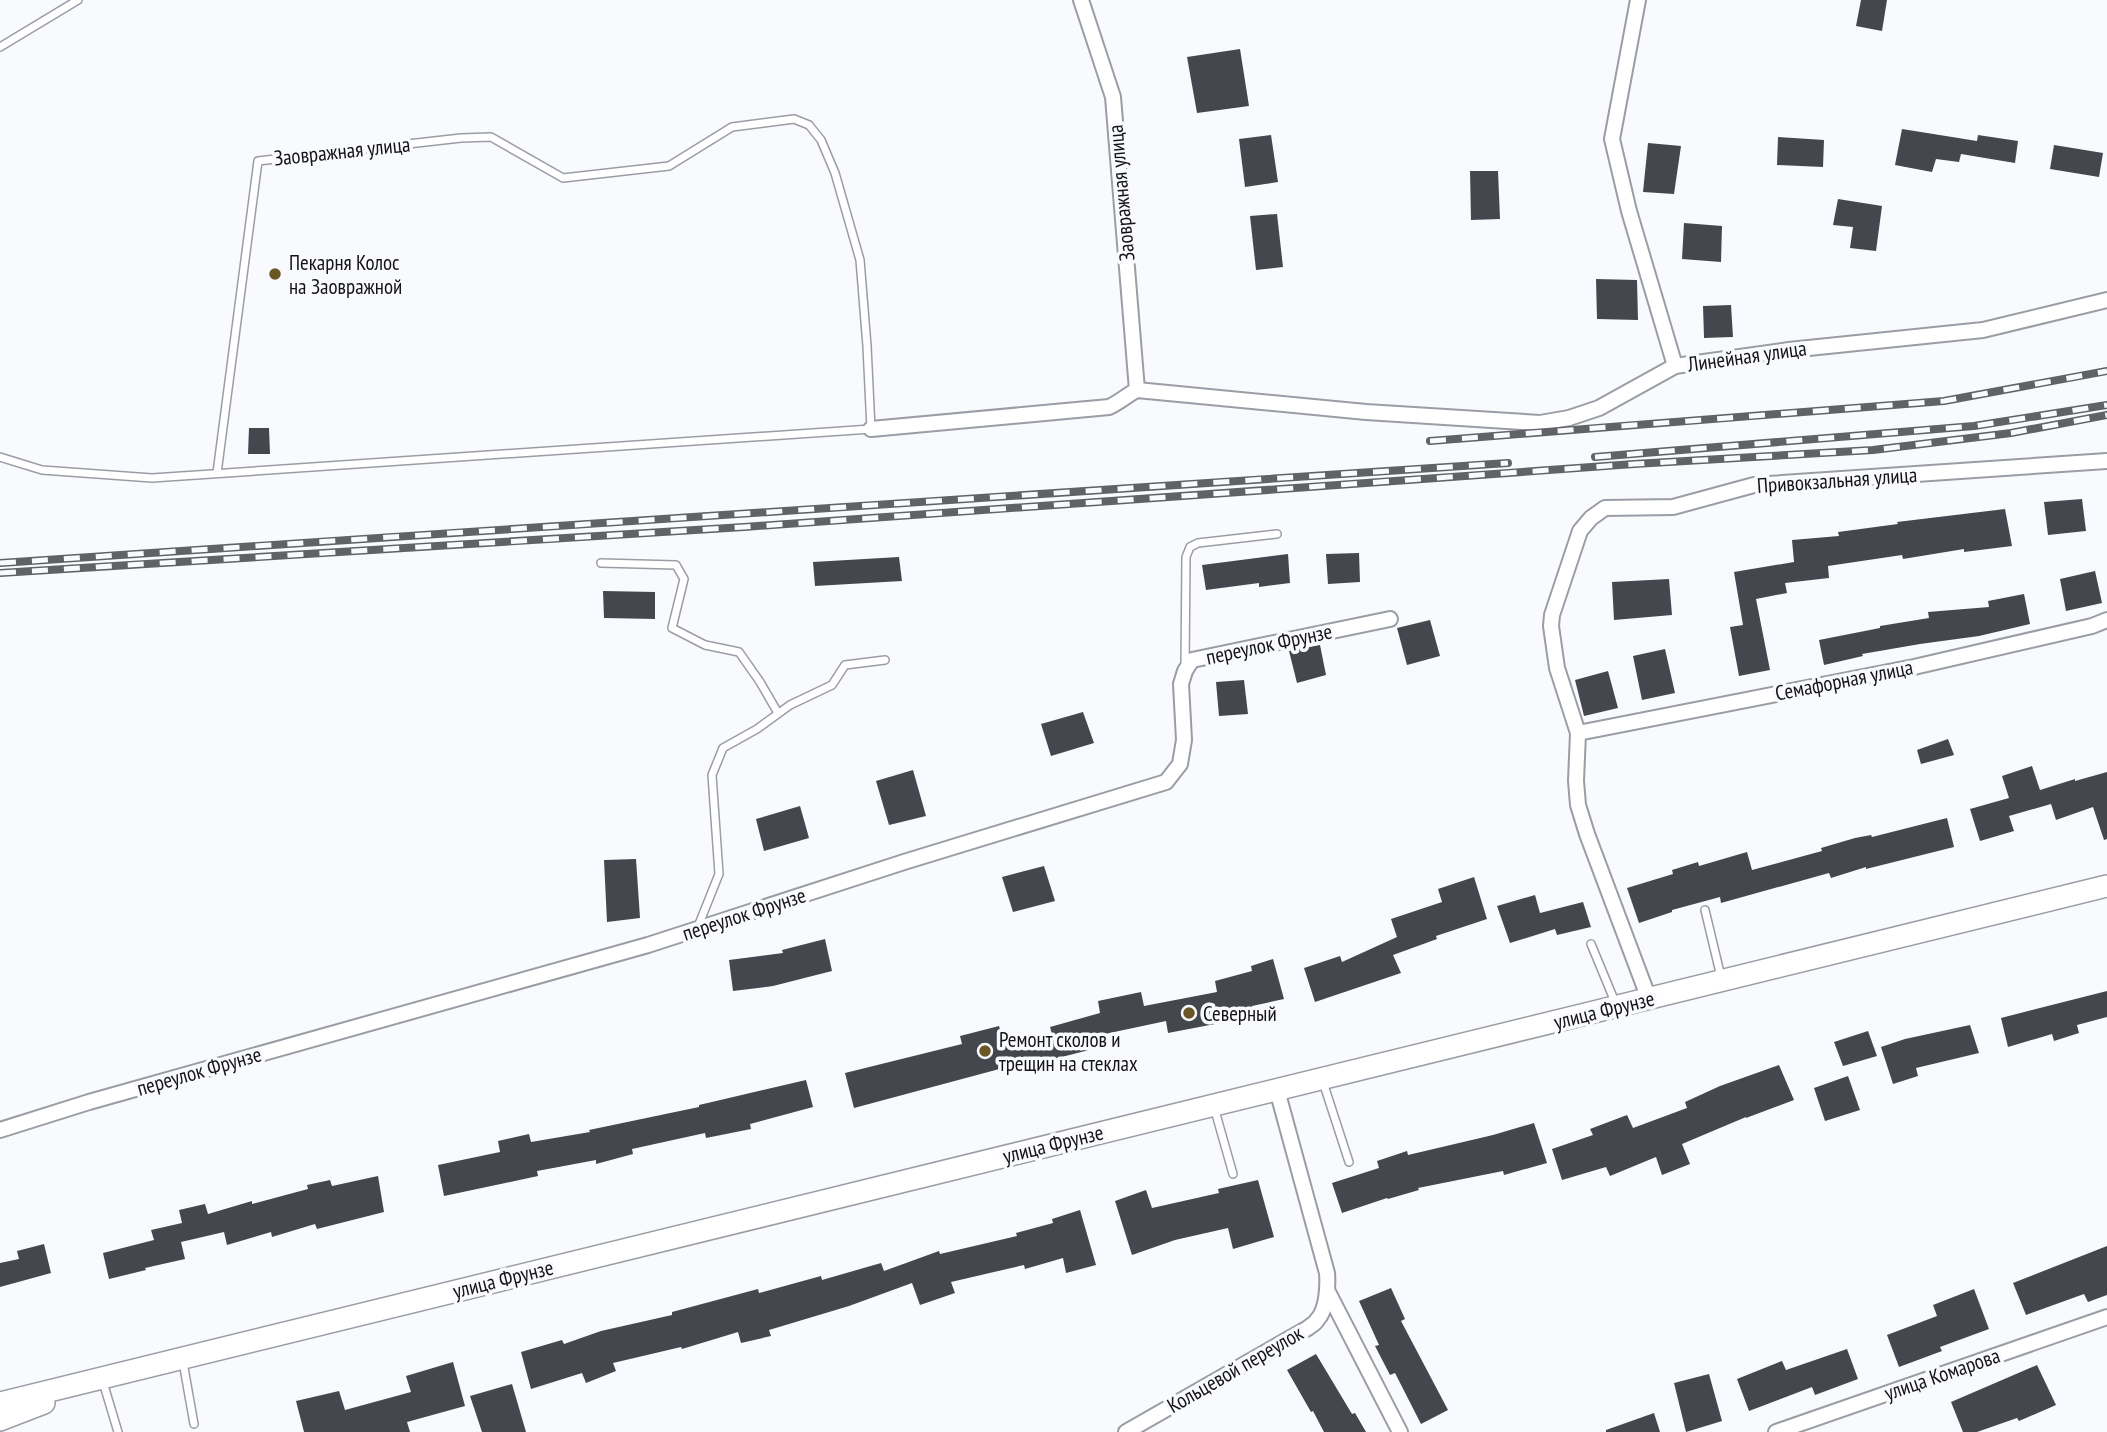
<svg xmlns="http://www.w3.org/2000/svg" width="2107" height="1432" viewBox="0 0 2107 1432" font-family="'PT Sans Narrow',sans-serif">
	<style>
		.building { fill: #45474f }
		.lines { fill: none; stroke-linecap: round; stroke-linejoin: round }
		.lane-casing { stroke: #9b9da6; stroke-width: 10 }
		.street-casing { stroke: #9b9da6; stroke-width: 18 }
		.secondary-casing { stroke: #9b9da6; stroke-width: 24 }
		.lane { stroke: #fff; stroke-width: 7 }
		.street { stroke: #fff; stroke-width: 14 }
		.secondary { stroke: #fff; stroke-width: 21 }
		.rail-casing { stroke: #616265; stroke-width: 8 }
		.rail { stroke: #f9fafe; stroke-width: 5; stroke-dasharray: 16; stroke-linecap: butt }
		.poi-dot { fill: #695725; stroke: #f9fafe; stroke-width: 2.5 }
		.labels { text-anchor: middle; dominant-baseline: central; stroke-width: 7; stroke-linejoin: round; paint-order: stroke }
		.street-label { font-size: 21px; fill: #141417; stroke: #f9fafe }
		.poi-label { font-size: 21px; fill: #141417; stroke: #f9fafe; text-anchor: start }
	</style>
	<rect width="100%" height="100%" fill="#f9fafe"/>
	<!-- building -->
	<g class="building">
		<polygon points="1861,0 1887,0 1882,31 1856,26"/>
		<polygon points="1240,49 1249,106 1197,113 1187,57"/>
		<polygon points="1902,129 1977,141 1978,135 2018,141 2015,163 1961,154 1959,162 1936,159 1932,172 1895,165"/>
		<polygon points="1271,135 1278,182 1245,187 1239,139"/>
		<polygon points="1778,137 1824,140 1823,167 1777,165"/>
		<polygon points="1648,143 1681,146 1674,194 1643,192"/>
		<polygon points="2054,145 2103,153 2099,177 2050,169"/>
		<polygon points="1470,171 1498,171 1500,219 1471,220"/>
		<polygon points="1838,199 1882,206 1876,251 1850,248 1853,227 1833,225"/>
		<polygon points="1277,214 1283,267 1256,270 1250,216"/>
		<polygon points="1684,223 1722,226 1721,262 1682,259"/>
		<polygon points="1596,279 1637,280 1638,320 1597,319"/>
		<polygon points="1731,305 1733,337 1704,338 1703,306"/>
		<polygon points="249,428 269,428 270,454 248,454"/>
		<polygon points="2082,499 2086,531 2048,535 2044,502"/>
		<polygon points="2005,509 2012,546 1964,552 1964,549 1903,559 1902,555 1828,566 1829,578 1785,583 1787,593 1756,599 1770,670 1739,676 1730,627 1743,625 1734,572 1794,562 1792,540 1839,536 1838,532 1898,524 1897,522"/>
		<polygon points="1359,553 1360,582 1328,584 1326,554"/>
		<polygon points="1288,554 1290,583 1259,587 1259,583 1206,590 1202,565"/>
		<polygon points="899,557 902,581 815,586 813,562"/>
		<polygon points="2095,571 2102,603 2066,611 2060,579"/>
		<polygon points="1669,579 1672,615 1614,620 1612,582"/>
		<polygon points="603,591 655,592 655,619 604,618"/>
		<polygon points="2024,594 2030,624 1979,636 1920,644 1862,654 1863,656 1824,665 1819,640 1880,628 1880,626 1929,618 1928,612 1989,607 1988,601"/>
		<polygon points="1430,620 1440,656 1407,665 1397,628"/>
		<polygon points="1320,645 1326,675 1297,683 1289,651"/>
		<polygon points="1665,649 1675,693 1642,700 1633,656"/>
		<polygon points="1608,671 1618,708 1584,716 1575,680"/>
		<polygon points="1244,680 1248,714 1219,716 1216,682"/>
		<polygon points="1083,712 1094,743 1051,756 1041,724"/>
		<polygon points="1948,739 1954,755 1921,764 1917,750"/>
		<polygon points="2032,766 2040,790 2075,779 2075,781 2107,772 2107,839 2104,840 2093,807 2056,820 2051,804 2009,816 2014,831 1980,841 1970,809 2009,798 2002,776"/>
		<polygon points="913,770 926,816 889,825 876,781"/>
		<polygon points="800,806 809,838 764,851 756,819"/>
		<polygon points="1947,818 1954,847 1866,869 1866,867 1831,878 1829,873 1721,903 1720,897 1672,910 1672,912 1639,923 1627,888 1673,874 1672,870 1698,862 1699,866 1747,852 1752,870 1822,851 1821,848 1855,838 1871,835 1872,837"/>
		<polygon points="636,859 640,918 607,922 604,860"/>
		<polygon points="1044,866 1055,901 1013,912 1002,877"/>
		<polygon points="1474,877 1487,919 1436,936 1437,939 1393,955 1401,973 1315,1002 1304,968 1340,956 1342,962 1397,937 1391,919 1442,902 1438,889"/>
		<polygon points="1535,895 1540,913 1583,902 1591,927 1557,935 1555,929 1510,943 1497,906"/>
		<polygon points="825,939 832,971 773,986 733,991 729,960 783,953 782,950"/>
		<polygon points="1273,959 1284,999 1252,1006 1254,1012 1215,1024 1168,1033 1166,1021 1086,1038 1089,1050 1050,1060 1050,1061 1019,1069 1018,1064 854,1108 845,1073 962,1044 960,1036 999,1026 1005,1046 1052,1034 1050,1027 1100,1013 1098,1001 1141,992 1144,1006 1217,992 1215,981 1252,971 1251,966"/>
		<polygon points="2107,991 2107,1017 2077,1025 2079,1033 2054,1041 2052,1034 2008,1047 2001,1018"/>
		<polygon points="1970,1025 1979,1053 1916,1068 1918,1076 1893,1084 1881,1047 1905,1039"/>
		<polygon points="1868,1031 1877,1056 1843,1066 1834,1042"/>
		<polygon points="1779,1065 1794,1100 1746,1118 1746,1117 1682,1144 1690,1164 1662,1175 1656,1157 1610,1176 1606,1167 1562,1180 1552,1149 1593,1135 1590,1129 1627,1115 1633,1128 1687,1108 1685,1102 1720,1086"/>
		<polygon points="1848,1076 1860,1110 1825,1121 1814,1088"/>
		<polygon points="806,1080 813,1107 750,1124 751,1129 706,1138 705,1133 632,1149 633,1154 596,1164 596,1160 537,1171 538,1176 444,1196 438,1165 500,1152 498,1141 529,1134 531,1142 590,1132 589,1130 699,1107 699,1105"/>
		<polygon points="1534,1123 1547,1163 1504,1175 1503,1171 1418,1188 1419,1190 1388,1199 1387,1198 1342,1213 1332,1183 1379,1168 1377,1161 1407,1151 1408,1155 1493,1135"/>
		<polygon points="378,1176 384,1212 317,1229 315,1224 272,1237 271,1232 227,1245 224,1232 181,1242 185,1259 145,1268 146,1270 109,1279 103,1253 154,1240 151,1230 182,1223 179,1210 205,1204 208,1214 252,1201 252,1204 308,1189 307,1185 330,1180 332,1186"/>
		<polygon points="1258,1180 1274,1237 1233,1249 1228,1228 1175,1240 1132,1255 1115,1201 1146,1190 1152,1208 1219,1193 1218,1189"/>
		<polygon points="1080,1210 1096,1265 1066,1273 1063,1258 1025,1269 1024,1265 951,1282 955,1293 920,1305 912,1283 849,1306 769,1330 771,1336 741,1343 738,1332 682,1349 681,1347 613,1363 616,1371 586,1383 582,1373 531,1389 521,1352 562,1340 564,1344 601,1331 672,1315 672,1312 758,1289 759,1293 821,1276 822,1280 881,1263 884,1271 939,1251 940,1254 1017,1236 1016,1233 1053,1223 1052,1219"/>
		<polygon points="44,1244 51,1273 0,1287 0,1263 19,1259 17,1251"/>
		<polygon points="2107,1246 2107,1295 2088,1302 2084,1294 2026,1315 2013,1283"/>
		<polygon points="1391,1288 1405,1319 1401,1321 1448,1410 1421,1424 1395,1373 1390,1375 1375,1346 1379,1345 1359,1301"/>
		<polygon points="1974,1289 1989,1329 1940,1347 1942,1351 1899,1367 1887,1335 1937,1316 1933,1305"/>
		<polygon points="1847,1349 1858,1379 1815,1395 1812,1387 1749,1411 1737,1379 1782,1361 1786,1370"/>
		<polygon points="1316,1354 1352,1414 1355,1413 1366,1432 1324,1432 1313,1411 1311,1412 1287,1370"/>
		<polygon points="453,1362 465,1406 407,1422 410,1432 304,1432 296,1401 339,1391 345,1410 411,1392 406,1376"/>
		<polygon points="2037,1365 2056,1405 2019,1421 2017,1418 1977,1432 1963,1432 1951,1402"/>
		<polygon points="1709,1374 1722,1421 1686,1432 1674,1383"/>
		<polygon points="512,1384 526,1432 482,1432 470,1396"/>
		<polygon points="1654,1413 1660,1432 1606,1432 1606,1430"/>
	</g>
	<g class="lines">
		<defs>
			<g id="lane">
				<polyline points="0,47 78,0"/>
				<polyline points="0,457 42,470 152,478 871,429 867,346 860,260 835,173 821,140 809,125 794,119 732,127 669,166 563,178 491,137 461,138 258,161 217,473"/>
				<polyline points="601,563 676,565 684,579 672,628 705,645 739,652 760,682 778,713"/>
				<polyline points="1185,667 1186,557 1190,547 1198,543 1277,534"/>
				<polyline points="1705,910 1721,977"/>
				<polyline points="697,929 719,874 712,775 723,748 757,729 790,705 832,685 845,665 885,660"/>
				<polyline points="1591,944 1615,1002"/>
				<polyline points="1322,1079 1349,1162"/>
				<polyline points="1214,1107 1233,1174"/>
				<polyline points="183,1362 194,1424"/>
				<polyline points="103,1382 118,1432"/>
			</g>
			<g id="street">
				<polyline points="1081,0 1113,97 1137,390"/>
				<polyline points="1638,0 1612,139 1629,211 1675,366"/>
				<path d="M871,429L1109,407C1120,402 1127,395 1137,390L1366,412L1540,423L1569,418L1599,408L1675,366L1789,350L1983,330L2107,300"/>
				<polyline points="1578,733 1914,667 2092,626 2107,620"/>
				<polyline points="1649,999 1587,834 1578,805 1576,781 1578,733 1557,668 1551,626 1552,615 1580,531 1591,518 1605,508 1673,507 1754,485 2107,461"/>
				<polyline points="0,1130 89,1102 648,945 904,862 1166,782 1180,764 1184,740 1181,684 1185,671 1192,660 1390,619"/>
				<polyline points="1327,1290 1400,1432"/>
				<path d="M1126,1432L1308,1328C1311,1325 1315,1324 1317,1320C1327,1310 1328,1286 1327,1273L1277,1090"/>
				<polyline points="1776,1432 2107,1317"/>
			</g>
			<g id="secondary">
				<polyline points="0,1403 2107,886"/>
				<polyline points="0,1420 44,1403"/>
			</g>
		</defs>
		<!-- lane casing -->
		<use href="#lane" class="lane-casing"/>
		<!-- street casing -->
		<use href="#street" class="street-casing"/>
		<!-- secondary casing -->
		<use href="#secondary" class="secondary-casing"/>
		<!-- lane -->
		<use href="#lane" class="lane"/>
		<!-- street -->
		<use href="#street" class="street"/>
		<!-- secondary -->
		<use href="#secondary" class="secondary"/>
		<defs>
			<g id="rail">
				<polyline points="1430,441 1944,401 2107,371"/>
				<polyline points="1595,457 1974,426 2107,405"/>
				<polyline points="0,563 1508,463"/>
				<polyline points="0,573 744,527 1634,464 1873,450 2011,433 2107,415"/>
			</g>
		</defs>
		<!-- rail casing -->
		<use href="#rail" class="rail-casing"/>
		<!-- rail -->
		<use href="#rail" class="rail"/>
	</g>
	<!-- markers -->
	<g class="poi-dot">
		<circle cx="275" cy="274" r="7"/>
		<circle cx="1189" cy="1013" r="7"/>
		<circle cx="985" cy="1051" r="7"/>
	</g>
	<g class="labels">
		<!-- street labels -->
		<g class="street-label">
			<text transform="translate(342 151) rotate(-6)">Заовражная улица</text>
			<text transform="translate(1121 193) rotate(-95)">Заовражная улица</text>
			<text transform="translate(1747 356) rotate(-8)">Линейная улица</text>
			<text transform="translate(1837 480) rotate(-4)">Привокзальная улица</text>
			<text transform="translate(1269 644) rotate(-12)">переулок Фрунзе</text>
			<text transform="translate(1844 680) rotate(-11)">Семафорная улица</text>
			<text transform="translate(744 914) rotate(-18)">переулок Фрунзе</text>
			<text transform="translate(1604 1010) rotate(-14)">улица Фрунзе</text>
			<text transform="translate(199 1071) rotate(-16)">переулок Фрунзе</text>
			<text transform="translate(1053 1144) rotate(-14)">улица Фрунзе</text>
			<text transform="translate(503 1279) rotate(-14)">улица Фрунзе</text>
			<text transform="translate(1235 1369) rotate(-30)">Кольцевой переулок</text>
			<text transform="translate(1942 1374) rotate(-19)">улица Комарова</text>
		</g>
		<!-- poi labels -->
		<g class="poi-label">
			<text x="289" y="262">Пекарня Колос<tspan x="289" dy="24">на Заовражной</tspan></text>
			<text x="1203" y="1013">Северный</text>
			<text x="999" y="1039">Ремонт сколов и<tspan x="999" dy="24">трещин на стеклах</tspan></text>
		</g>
	</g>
</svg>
